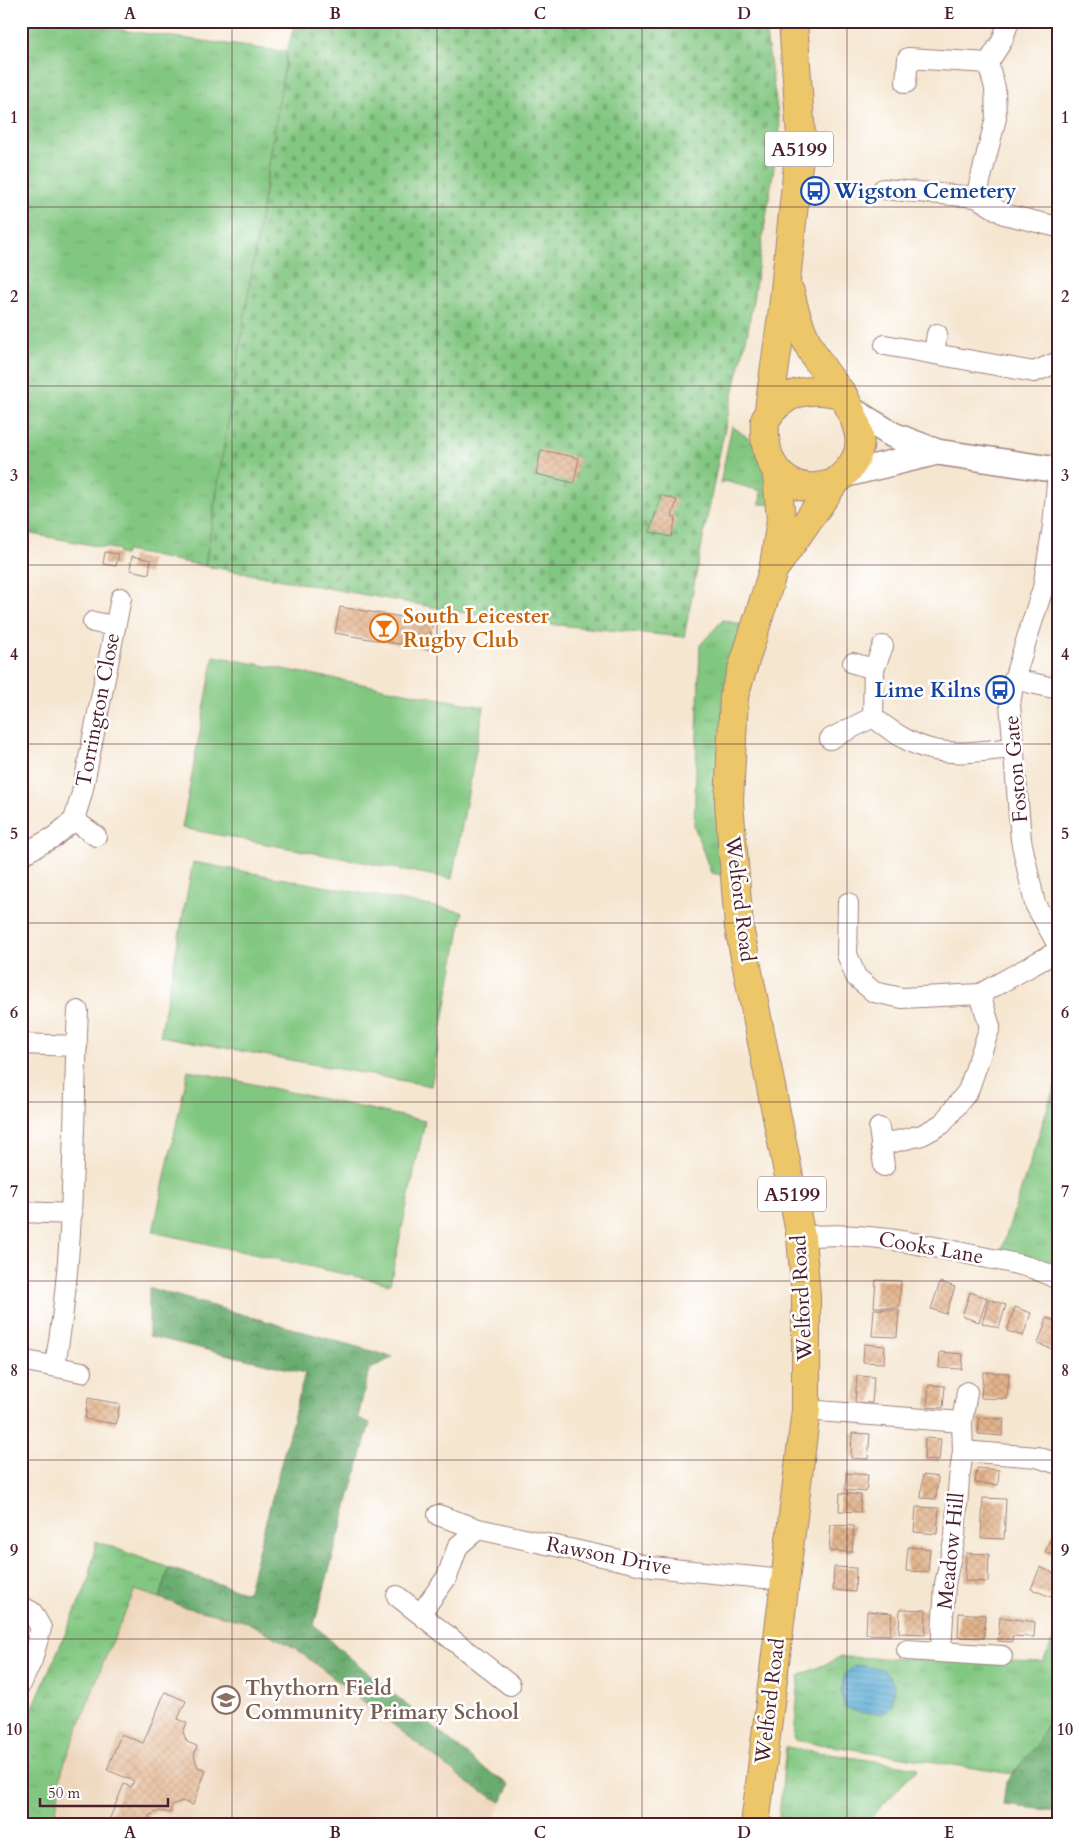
<svg xmlns="http://www.w3.org/2000/svg" width="1079" height="1846" viewBox="0 0 1079 1846" font-family="Cardo,serif">
	<style>
		.built { fill: #eed6bb }
		.grass { fill: url(#grass-tufts); stroke: #667356 }
		.forest { fill: url(#forest-crowns); stroke: #5a664d }
		.cemetery { fill: url(#cemetery-stones); stroke: #667356 }
		.garden { fill: #82c781; stroke: #667356 }
		.water { fill: url(#water-rules); stroke: #526680 }
		.building { fill: url(#building-cross-hatch) }
		.lines { fill: none; stroke-linecap: round; stroke-linejoin: round }
		.minor-casing { stroke: #a0827e; stroke-width: 22 }
		.tertiary-casing { stroke: #a0827e; stroke-width: 28 }
		.primary-casing { stroke: #a0827e; stroke-width: 30 }
		.minor { stroke: #fff; stroke-width: 20 }
		.tertiary { stroke: #fff; stroke-width: 25 }
		.primary { stroke: #ecc669; stroke-width: 28 }
		.grid { fill: none; stroke: #4a1f2b; stroke-width: 1; stroke-opacity: 0.55 }
		.labels { text-anchor: middle; dominant-baseline: central; stroke-width: 5; stroke-linejoin: round; paint-order: stroke }
		.shield { fill: #fff; stroke: #80626b; stroke-width: 1 }
		.shield-label { font-size: 20px; font-weight: bold; fill: #4a1f2b }
		.transit-label { font-size: 21px; font-weight: bold; fill: #164399; stroke: #fff; text-anchor: start }
		.food-label { font-size: 21px; font-weight: bold; fill: #c56008; stroke: #fff; text-anchor: start }
		.street-label { font-size: 21px; fill: #4a1f2b; stroke: #fff }
		.education-label { font-size: 21px; font-weight: bold; fill: #785e54; stroke: #fff; text-anchor: start }
		.neatline { fill: none; stroke: #4a1f2b; stroke-width: 2 }
		.grid-label { font-size: 16px; text-anchor: middle; font-weight: bold; fill: #4a1f2b }
	</style>
	<defs>
		<pattern id="grass-tufts" width="24" height="20" patternUnits="userSpaceOnUse" patternTransform="scale(1.25)"><rect width="24" height="20" fill="#82c781"/><path d="M3 7l-1-3M5 7V3M7 7l1-3M15 17l-1-3M17 17v-4M19 17l1-3" fill="none" stroke="#72aa70"/></pattern>
		<pattern id="forest-crowns" width="20" height="18" patternUnits="userSpaceOnUse" patternTransform="scale(1.25)"><rect width="20" height="18" fill="#69ac6f"/><path d="M2 6a3 3 0 1 1 6 0M12 15a3 3 0 1 1 6 0" fill="none" stroke="#588b5b"/></pattern>
		<pattern id="cemetery-stones" width="16" height="16" patternUnits="userSpaceOnUse" patternTransform="scale(1.25)"><rect width="16" height="16" fill="#82c781"/><path d="M2 7V4a2 2 0 0 1 4 0v3zM10 15v-3a2 2 0 0 1 4 0v3z" fill="#72aa70"/></pattern>
		<pattern id="water-rules" width="6" height="5" patternUnits="userSpaceOnUse" patternTransform="scale(1.25)"><rect width="6" height="5" fill="#5aacd5"/><path d="M0 2.5h6" fill="none" stroke="#4c8bad"/></pattern>
		<pattern id="building-cross-hatch" width="8" height="8" patternUnits="userSpaceOnUse" patternTransform="scale(1.25)"><rect width="8" height="8" fill="#e3b48c"/><path d="M0 0l8 8M0 8l8-8" fill="none" stroke="#c49a79"/></pattern>
	</defs>
	<rect width="100%" height="100%" fill="#fff"/>
	<filter id="ink" filterUnits="userSpaceOnUse"><feTurbulence type="fractalNoise" baseFrequency=".02" numOctaves="2"/><feDisplacementMap in="SourceGraphic" scale="10" xChannelSelector="R" yChannelSelector="G"/><feConvolveMatrix kernelMatrix="1 2 1 2 8 2 1 2 1" color-interpolation-filters="sRGB"/></filter>
	<filter id="wash" filterUnits="userSpaceOnUse"><feTurbulence type="fractalNoise" baseFrequency=".0096" numOctaves="4" result="noise"/><feDisplacementMap in="SourceGraphic" scale="20" xChannelSelector="R" yChannelSelector="G"/><feGaussianBlur stdDeviation="1.12" result="paint"/><feColorMatrix in="noise" values="0 0 0 0 0 0 0 0 0 0 0 0 0 0 0 0 0 1.4 0 .05"/><feComposite in="paint" operator="in"/></filter>
	<g filter="url(#wash)">
		<rect width="100%" height="100%" fill="#f5e6d0"/>
		<!-- built -->
		<polygon class="built" points="136,1590 184,1607 247,1622 295,1648 468,1783 501,1802 492,1825 54,1825 62,1770 104,1661"/>
		<!-- grass -->
		<g class="grass">
			<polygon points="21,21 53,21 287,52 205,566 126,551 124,555 119,554 119,550 21,532"/>
			<polygon points="732,426 767,452 781,505 760,504 761,491 725,481 720,484"/>
			<polygon points="723,620 754,628 734,696 735,877 711,873 694,826 700,645"/>
			<polygon points="1058,1076 1058,1265 1051,1261 999,1257"/>
			<polygon points="96,1541 169,1568 160,1598 135,1590 104,1661 62,1770 54,1825 21,1825 21,1734 89,1580"/>
			<polygon points="1058,1628 1058,1701 1036,1746 1012,1774 794,1740 799,1676 841,1657 1043,1662"/>
			<polygon points="786,1747 918,1768 864,1825 778,1825"/>
		</g>
		<!-- forest -->
		<g class="forest">
			<polygon points="149,1288 393,1357 369,1370 358,1418 370,1423 314,1625 341,1650 480,1766 510,1785 501,1802 468,1783 295,1648 247,1622 184,1607 160,1598 169,1568 247,1593 305,1373 149,1336"/>
			<polygon points="1058,1701 1058,1825 1057,1825 1057,1811 1003,1805 1006,1782 1036,1746"/>
		</g>
		<!-- cemetery -->
		<polygon class="cemetery" points="295,21 764,21 780,129 748,331 722,441 684,637 504,620 205,566 287,52"/>
		<!-- garden -->
		<g class="garden">
			<polygon points="214,656 484,707 452,879 182,828"/>
			<polygon points="193,862 463,912 431,1086 160,1036"/>
			<polygon points="188,1070 425,1121 390,1284 153,1232"/>
		</g>
		<!-- water -->
		<polygon class="water" points="856,1665 883,1669 894,1684 892,1705 883,1713 860,1713 845,1707 841,1693 845,1674"/>
		<g id="blocks">
			<!-- building -->
			<g class="building">
				<polygon points="541,450 579,458 574,483 536,474"/>
				<polygon points="661,495 677,500 672,516 676,518 671,537 650,532"/>
				<polygon points="105,552 119,554 116,566 103,564"/>
				<polygon points="132,556 151,560 149,574 130,570"/>
				<polygon points="340,607 433,622 428,649 335,633"/>
				<polygon points="876,1280 901,1281 899,1308 874,1307"/>
				<polygon points="940,1282 955,1287 946,1314 931,1309"/>
				<polygon points="970,1292 987,1298 979,1322 962,1316"/>
				<polygon points="989,1299 1006,1305 999,1328 982,1323"/>
				<polygon points="1015,1307 1031,1313 1023,1336 1007,1331"/>
				<polygon points="874,1309 899,1310 897,1337 872,1336"/>
				<polygon points="1047,1318 1058,1322 1058,1333 1052,1349 1038,1344"/>
				<polygon points="864,1344 885,1346 884,1363 863,1362"/>
				<polygon points="940,1352 963,1354 962,1369 939,1368"/>
				<polygon points="983,1372 1009,1373 1007,1399 981,1398"/>
				<polygon points="857,1376 874,1377 872,1403 855,1402"/>
				<polygon points="929,1385 945,1386 943,1408 927,1407"/>
				<polygon points="88,1398 120,1404 116,1424 85,1419"/>
				<polygon points="979,1417 1004,1419 1002,1436 978,1434"/>
				<polygon points="852,1433 870,1434 868,1459 851,1458"/>
				<polygon points="925,1438 941,1439 939,1461 924,1460"/>
				<polygon points="977,1468 999,1470 998,1485 975,1483"/>
				<polygon points="846,1473 868,1475 866,1492 845,1490"/>
				<polygon points="923,1475 938,1477 936,1499 921,1498"/>
				<polygon points="840,1493 861,1495 860,1512 839,1511"/>
				<polygon points="983,1498 1006,1499 1004,1539 981,1538"/>
				<polygon points="916,1507 939,1508 937,1534 914,1532"/>
				<polygon points="831,1525 854,1526 852,1552 829,1551"/>
				<polygon points="1055,1529 1058,1530 1058,1557 1045,1552"/>
				<polygon points="908,1547 930,1549 928,1572 906,1571"/>
				<polygon points="966,1553 989,1554 988,1582 965,1581"/>
				<polygon points="834,1567 856,1568 855,1592 833,1590"/>
				<polygon points="1040,1567 1058,1575 1058,1581 1051,1597 1031,1589"/>
				<polygon points="900,1609 926,1610 925,1634 899,1633"/>
				<polygon points="867,1611 892,1613 890,1635 866,1634"/>
				<polygon points="959,1613 985,1615 984,1638 958,1637"/>
				<polygon points="1000,1617 1035,1622 1034,1637 1012,1636 1012,1642 998,1641"/>
				<polygon points="165,1692 186,1701 178,1719 187,1723 183,1732 187,1742 197,1746 194,1756 198,1767 206,1770 193,1805 182,1801 172,1805 170,1813 160,1811 150,1815 147,1825 107,1825 124,1784 131,1787 134,1781 107,1770 121,1734 143,1743"/>
			</g>
		</g>
	</g>
	<g filter="url(#ink)">
		<use href="#blocks" fill-opacity="0" stroke="#a0827e" stroke-width="1"/>
		<g class="lines">
			<defs>
				<g id="minor">
					<polyline points="906,83 908,58 988,63 1002,41 1009,21"/>
					<polyline points="883,189 976,197 1004,214 1058,227"/>
					<polyline points="976,197 996,118 995,88 988,63"/>
					<polyline points="885,345 1034,372 1058,362"/>
					<polyline points="934,353 937,334"/>
					<polyline points="1058,472 1053,526 1043,588 1014,679 1010,704 1021,840 1035,904 1058,945"/>
					<polyline points="93,622 115,626"/>
					<path d="M883,646L874,669L873,717C926,759 948,755 1013,748"/>
					<polyline points="853,663 874,669"/>
					<polyline points="1014,679 1058,689"/>
					<polyline points="830,739 873,717"/>
					<polyline points="74,820 96,836"/>
					<polyline points="21,855 54,837 74,820 82,793 121,598"/>
					<polyline points="848,903 847,954 856,977 874,992 902,998 980,994 1058,951"/>
					<polyline points="21,1044 77,1046"/>
					<polyline points="879,1128 884,1166"/>
					<polyline points="881,1145 922,1135 942,1124 968,1091 990,1027 980,994"/>
					<polyline points="21,1212 72,1214"/>
					<path d="M801,1237C860,1230 920,1244 978,1256C1005,1262 1035,1265 1058,1280"/>
					<polyline points="21,1360 82,1372"/>
					<path d="M55,1365C76,1248 72,1129 78,1011"/>
					<polyline points="806,1410 962,1422"/>
					<polyline points="963,1451 1037,1457 1058,1464"/>
					<polyline points="438,1515 478,1529 652,1567 784,1580"/>
					<polyline points="397,1596 510,1685"/>
					<polyline points="21,1606 32,1612 41,1628 32,1660 21,1684"/>
					<polyline points="421,1613 447,1577 458,1546 478,1529"/>
					<polyline points="907,1650 1002,1656"/>
					<polyline points="941,1651 945,1584 955,1536 959,1479 963,1451 962,1422 967,1392"/>
				</g>
				<g id="tertiary">
					<polyline points="850,409 893,435 937,452 1058,470"/>
					<polyline points="847,474 937,452"/>
				</g>
				<g id="primary">
					<path d="M790,292C799,334 815,362 843,395"/>
					<polyline points="768,416 783,309 801,136 793,21"/>
					<path d="M777,565L834,483C871,455 862,431 843,395C811,386 784,390 765,420C762,466 786,499 834,483"/>
					<polyline points="755,1825 806,1410 806,1296 801,1237 739,927 729,802 734,696 773,571 781,520 777,475"/>
				</g>
			</defs>
			<!-- minor casing -->
			<use href="#minor" class="minor-casing"/>
			<!-- tertiary casing -->
			<use href="#tertiary" class="tertiary-casing"/>
			<!-- primary casing -->
			<use href="#primary" class="primary-casing"/>
			<!-- minor -->
			<use href="#minor" class="minor"/>
			<!-- tertiary -->
			<use href="#tertiary" class="tertiary"/>
			<!-- primary -->
			<use href="#primary" class="primary"/>
		</g>
	</g>
	<!-- grid -->
	<path class="grid" d="M232,21V1825M437,21V1825M642,21V1825M847,21V1825M21,207H1058M21,386H1058M21,565H1058M21,744H1058M21,923H1058M21,1102H1058M21,1281H1058M21,1460H1058M21,1639H1058"/>
	<!-- icons -->
	<defs>
		<symbol id="bus-ring" viewBox="-11 -11 22 22"><circle r="9.5" fill="#fff" stroke="#1a4fb4" stroke-width="1.5"/><path d="M-5-6H5V4H4V6H2V4H-2V6H-4V4H-5ZM-3.5-4V0h7V-4ZM-3.5 1.2v1.5H-2V1.2ZM2 1.2v1.5H3.5V1.2Z" fill="#1a4fb4"/></symbol>
		<symbol id="bar-ring" viewBox="-11 -11 22 22"><circle r="9.5" fill="#fff" stroke="#e8710a" stroke-width="1.5"/><path d="M-6-5H6L.8 .8V4.5H3.5V6h-7V4.5H-.8V.8Z" fill="#e8710a"/></symbol>
		<symbol id="school-ring" viewBox="-11 -11 22 22"><circle r="9.5" fill="#fff" stroke="#8d6e63" stroke-width="1.5"/><path d="M0-5L7-2L0 1L-7-2ZM-4 1L0 2.5L4 1V4Q0 6-4 4Z" fill="#8d6e63"/></symbol>
	</defs>
	<g fill-rule="evenodd">
		<use href="#bus-ring" x="799" y="175" width="32" height="32"/>
		<use href="#bar-ring" x="368" y="612" width="32" height="32"/>
		<use href="#bus-ring" x="984" y="674" width="32" height="32"/>
		<use href="#school-ring" x="210" y="1684" width="32" height="32"/>
	</g>
	<g class="labels">
		<!-- shield labels -->
		<g class="shield">
			<rect x="765" y="131.5" width="68" height="35" rx="4"/>
			<rect x="758" y="1176.5" width="68" height="35" rx="4"/>
		</g>
		<g class="shield-label">
			<text x="799" y="149">A5199</text>
			<text x="792" y="1194">A5199</text>
		</g>
		<!-- transit labels -->
		<g class="transit-label">
			<text x="834" y="191">Wigston Cemetery</text>
			<text x="981" y="690" text-anchor="end">Lime Kilns</text>
		</g>
		<!-- food labels -->
		<g class="food-label">
			<text x="403" y="616">South Leicester<tspan x="403" dy="24">Rugby Club</tspan></text>
		</g>
		<!-- street labels -->
		<g class="street-label">
			<text transform="translate(98 710) rotate(-79)">Torrington Close</text>
			<text transform="translate(1016 769) rotate(-95)">Foston Gate</text>
			<text transform="translate(740 899) rotate(83)">Welford Road</text>
			<text transform="translate(931 1248) rotate(10)">Cooks Lane</text>
			<text transform="translate(802 1298) rotate(-93)">Welford Road</text>
			<text transform="translate(951 1551) rotate(-84)">Meadow Hill</text>
			<text transform="translate(609 1556) rotate(11)">Rawson Drive</text>
			<text transform="translate(770 1701) rotate(-83)">Welford Road</text>
		</g>
		<!-- education labels -->
		<g class="education-label">
			<text x="245" y="1688">Thythorn Field<tspan x="245" dy="24">Community Primary School</tspan></text>
		</g>
	</g>
	<!-- margin -->
	<rect width="1079" height="1846" fill="none" stroke="#fff" stroke-width="55"/>
	<!-- scale -->
	<path d="M40 1798v8h128v-8" fill="none" stroke="#4a1f2b" stroke-width="2.5"/>
	<text x="48" y="1798" font-size="15" fill="#4a1f2b" stroke="#ffffff" stroke-width="4" paint-order="stroke">50 m</text>
	<rect x="28" y="28" width="1024" height="1790" class="neatline"/>
	<g class="grid-label">
		<text x="130" y="19">A</text>
		<text x="335" y="19">B</text>
		<text x="540" y="19">C</text>
		<text x="744" y="19">D</text>
		<text x="949" y="19">E</text>
		<text x="14" y="123">1</text>
		<text x="1065" y="123">1</text>
		<text x="14" y="302">2</text>
		<text x="1065" y="302">2</text>
		<text x="14" y="481">3</text>
		<text x="1065" y="481">3</text>
		<text x="14" y="660">4</text>
		<text x="1065" y="660">4</text>
		<text x="14" y="839">5</text>
		<text x="1065" y="839">5</text>
		<text x="14" y="1018">6</text>
		<text x="1065" y="1018">6</text>
		<text x="14" y="1197">7</text>
		<text x="1065" y="1197">7</text>
		<text x="14" y="1376">8</text>
		<text x="1065" y="1376">8</text>
		<text x="14" y="1556">9</text>
		<text x="1065" y="1556">9</text>
		<text x="14" y="1735">10</text>
		<text x="1065" y="1735">10</text>
		<text x="130" y="1838">A</text>
		<text x="335" y="1838">B</text>
		<text x="540" y="1838">C</text>
		<text x="744" y="1838">D</text>
		<text x="949" y="1838">E</text>
	</g>
</svg>
